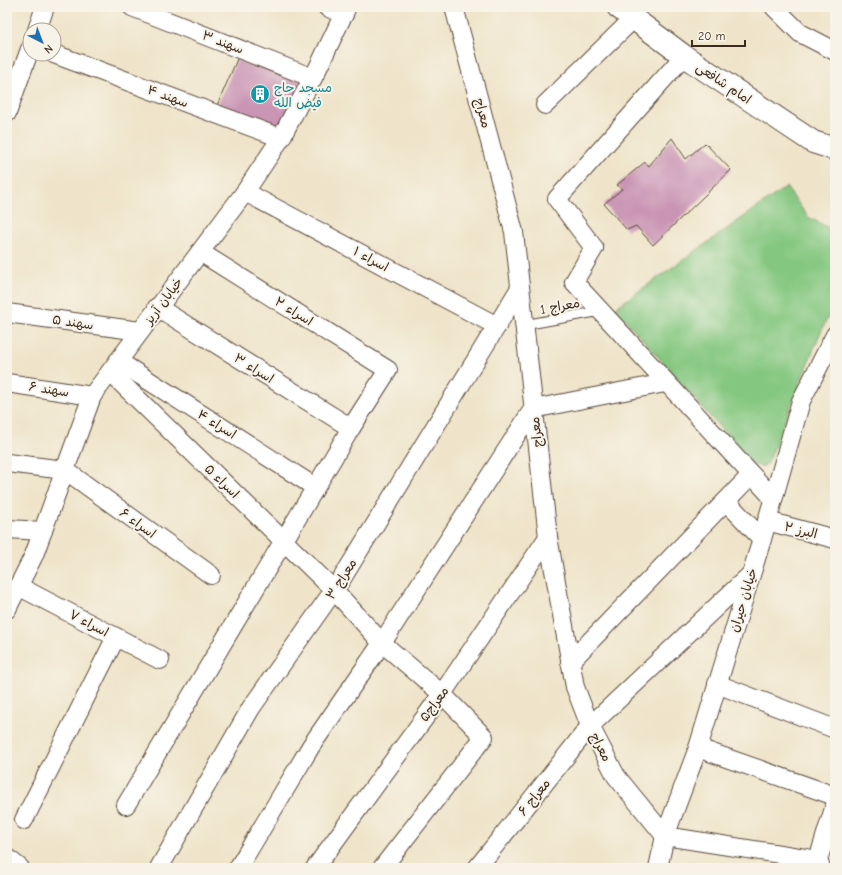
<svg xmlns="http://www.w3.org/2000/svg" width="842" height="875" viewBox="0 0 842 875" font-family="'Comic Neue','Playpen Sans Arabic',sans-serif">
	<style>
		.green { fill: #84c780; stroke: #60784f }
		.building { fill: #ca95b5 }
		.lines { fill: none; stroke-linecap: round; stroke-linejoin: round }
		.lane-casing { stroke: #564638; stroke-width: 11 }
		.street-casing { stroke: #564638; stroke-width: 20 }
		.secondary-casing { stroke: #564638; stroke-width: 24 }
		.lane { stroke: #fff; stroke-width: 9 }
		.street { stroke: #fff; stroke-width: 18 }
		.secondary { stroke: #fff; stroke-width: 22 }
		.labels { text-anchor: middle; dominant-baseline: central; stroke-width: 4; stroke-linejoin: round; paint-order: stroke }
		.street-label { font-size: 13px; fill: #3b2a1e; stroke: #f7f3e8 }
		.culture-label { font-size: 13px; fill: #0d838f; stroke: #f7f3e8; text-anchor: start }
	</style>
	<rect width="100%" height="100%" fill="#f7f3e8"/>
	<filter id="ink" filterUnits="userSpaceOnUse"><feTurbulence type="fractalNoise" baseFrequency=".025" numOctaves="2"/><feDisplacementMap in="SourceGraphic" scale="8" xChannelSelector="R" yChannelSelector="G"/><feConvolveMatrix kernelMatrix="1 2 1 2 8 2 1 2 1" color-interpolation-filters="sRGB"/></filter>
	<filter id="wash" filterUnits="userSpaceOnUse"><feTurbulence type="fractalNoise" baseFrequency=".012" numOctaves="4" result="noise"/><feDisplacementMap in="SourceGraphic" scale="16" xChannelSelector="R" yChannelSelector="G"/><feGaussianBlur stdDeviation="0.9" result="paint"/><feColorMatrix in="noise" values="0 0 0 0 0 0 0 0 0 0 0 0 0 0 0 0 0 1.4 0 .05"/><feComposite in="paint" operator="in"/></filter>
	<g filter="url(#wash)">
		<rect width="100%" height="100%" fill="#efe4c9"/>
		<!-- green -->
		<polygon class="green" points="786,187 808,217 835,231 835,302 819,336 768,463 762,467 752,464 615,308"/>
		<g id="blocks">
			<!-- building -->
			<g class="building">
				<polygon points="238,57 304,81 280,129 216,108"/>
				<polygon points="672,138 686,159 705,143 731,170 653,245 636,226 627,230 604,204 622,189 617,185 645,162 649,166"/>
			</g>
		</g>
	</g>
	<g filter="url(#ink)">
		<use href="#blocks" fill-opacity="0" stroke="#564638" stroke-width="1"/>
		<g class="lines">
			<defs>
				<polyline id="lane" points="524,325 601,311"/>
				<g id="street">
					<polyline points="132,7 313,78"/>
					<polyline points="327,7 344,15"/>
					<polyline points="454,7 514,232 548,537 575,687 590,726 616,776 665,836 818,860"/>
					<polyline points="774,7 800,33 835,51"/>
					<polyline points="37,30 45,7"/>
					<polyline points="54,54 281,138"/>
					<polyline points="684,56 557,199 594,248 574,282 773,498"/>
					<polyline points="545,105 634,18"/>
					<polyline points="7,113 30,49"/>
					<polyline points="245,192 497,326"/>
					<polyline points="157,307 351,428"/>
					<polyline points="7,313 140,331"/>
					<polyline points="118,361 315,487"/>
					<polyline points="110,372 334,590 382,643 442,694 484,737 382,868"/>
					<polyline points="7,383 92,396"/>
					<polyline points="7,463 65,470 211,575"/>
					<polyline points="726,501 762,539"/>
					<polyline points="767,521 835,539"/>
					<polyline points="7,529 43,531"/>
					<polyline points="18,586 160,660"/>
					<polyline points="7,609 34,555 92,396 245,192 281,138 318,68 347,7"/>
					<polyline points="570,662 751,475"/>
					<polyline points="717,684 835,729"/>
					<polyline points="698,748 835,796"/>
					<polyline points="126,805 351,428 388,370 200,252"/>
					<polyline points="24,820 116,637"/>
					<polyline points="7,858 20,868"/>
					<polyline points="159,868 251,708 341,580 520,288"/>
					<polyline points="238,868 311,746 382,643 533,409 665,383"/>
					<polyline points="315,868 442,694 548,537"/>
					<polyline points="477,868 590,726 750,575"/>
					<polyline points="658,868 665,836 698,748 762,539 801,401 835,335"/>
					<polyline points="821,868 818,860 835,805"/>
				</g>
				<polyline id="secondary" points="618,7 684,56 813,142 835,149"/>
			</defs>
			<!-- lane casing -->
			<use href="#lane" class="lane-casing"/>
			<!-- street casing -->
			<use href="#street" class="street-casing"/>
			<!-- secondary casing -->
			<use href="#secondary" class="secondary-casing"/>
			<!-- lane -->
			<use href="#lane" class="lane"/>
			<!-- street -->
			<use href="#street" class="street"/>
			<!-- secondary -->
			<use href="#secondary" class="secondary"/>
		</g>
	</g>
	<!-- icons -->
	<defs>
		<symbol id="building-disc" viewBox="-11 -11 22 22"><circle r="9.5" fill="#0f9aa8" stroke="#f7f3e8"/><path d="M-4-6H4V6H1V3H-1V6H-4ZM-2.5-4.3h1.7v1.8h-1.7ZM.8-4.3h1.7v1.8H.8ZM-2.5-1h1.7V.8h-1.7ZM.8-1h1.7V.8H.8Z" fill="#fff"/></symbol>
	</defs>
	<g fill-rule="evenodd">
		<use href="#building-disc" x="249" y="83" width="22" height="22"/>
	</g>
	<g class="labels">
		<!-- street labels -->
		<g class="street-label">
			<text transform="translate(223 42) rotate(21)">سهند ۳</text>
			<text transform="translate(724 83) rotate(34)">امام شافعی</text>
			<text transform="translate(168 96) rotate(20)">سهند ۴</text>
			<text transform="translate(483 113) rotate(75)">معراج</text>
			<text transform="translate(371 259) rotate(28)">اسراء ۱</text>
			<text transform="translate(163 301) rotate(-53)">خیابان آریز</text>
			<text transform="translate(560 306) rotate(-10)">معراج 1</text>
			<text transform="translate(294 311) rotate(32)">اسراء ۲</text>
			<text transform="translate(73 322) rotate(8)">سهند ۵</text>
			<text transform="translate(254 368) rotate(32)">اسراء ۳</text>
			<text transform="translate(49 389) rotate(9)">سهند ۶</text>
			<text transform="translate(217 424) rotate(32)">اسراء ۴</text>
			<text transform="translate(536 432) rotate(-96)">معراج</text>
			<text transform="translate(222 481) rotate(44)">اسراء ۵</text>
			<text transform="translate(138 523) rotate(36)">اسراء ۶</text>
			<text transform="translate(801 530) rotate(14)">البرز ۲</text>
			<text transform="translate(341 579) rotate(-57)">معراج ۳</text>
			<text transform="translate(743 600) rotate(-73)">خیابان حیران</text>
			<text transform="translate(89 623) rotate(28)">اسراء ۷</text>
			<text transform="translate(434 704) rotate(-54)">معراج۵</text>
			<text transform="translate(601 747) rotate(63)">معراج</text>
			<text transform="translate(534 797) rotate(-51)">معراج ۶</text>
		</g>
		<!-- culture labels -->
		<g class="culture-label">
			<text x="274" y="87">مسجد حاج<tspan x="274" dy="15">فیض الله</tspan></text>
		</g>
	</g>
	<!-- margin -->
	<rect width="842" height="875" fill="none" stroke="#f7f3e8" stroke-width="24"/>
	<!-- north arrow -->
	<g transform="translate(42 42) rotate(138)"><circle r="19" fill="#f7f3e8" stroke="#aca397"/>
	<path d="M0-3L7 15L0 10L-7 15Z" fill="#1f6fb2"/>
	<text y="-6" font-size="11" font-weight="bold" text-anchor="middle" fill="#3b2a1e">N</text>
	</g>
	<!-- scale -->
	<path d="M692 40v6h53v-6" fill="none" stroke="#3b2a1e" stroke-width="2"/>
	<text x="698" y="40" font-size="12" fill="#3b2a1e" stroke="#f7f3e8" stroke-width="3" paint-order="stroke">20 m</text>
</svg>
